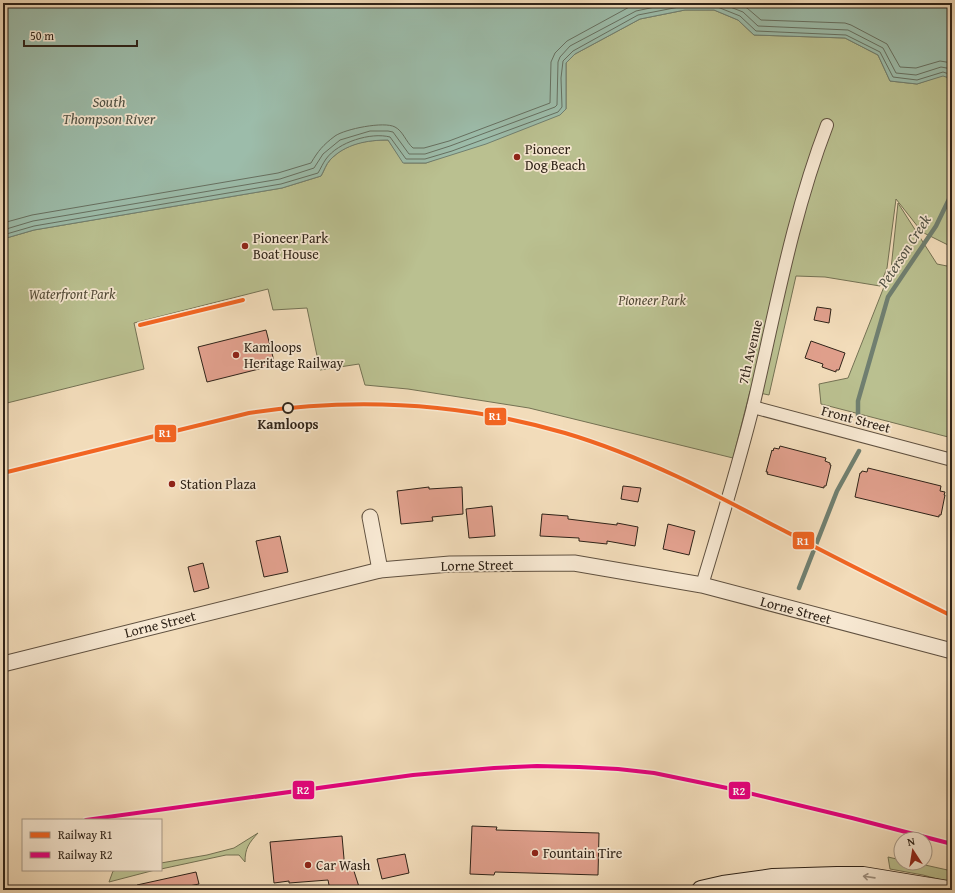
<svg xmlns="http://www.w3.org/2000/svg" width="955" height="893" viewBox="0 0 955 893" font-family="'Gentium Book Plus',serif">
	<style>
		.green { fill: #bac090; stroke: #747254 }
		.water { fill: #9cbcaa; stroke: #707f70 }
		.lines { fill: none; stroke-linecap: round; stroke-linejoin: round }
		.shore { stroke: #667061; stroke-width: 1 }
		.stream { stroke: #707f70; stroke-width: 4.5 }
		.building { fill: #e1a08d; stroke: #2f2318 }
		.minor-casing { stroke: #605140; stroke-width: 14 }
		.tertiary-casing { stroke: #605140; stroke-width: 17 }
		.secondary-casing { stroke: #2f2318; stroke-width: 20 }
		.minor { stroke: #f7e8d2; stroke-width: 12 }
		.tertiary { stroke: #f7e8d2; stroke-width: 15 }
		.secondary { stroke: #f7e8d2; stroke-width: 18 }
		.rail-1-casing { stroke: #f7e8d2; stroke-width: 7 }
		.rail-2-casing { stroke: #f7e8d2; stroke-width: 7 }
		.rail-1 { stroke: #f26522; stroke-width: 4 }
		.rail-2 { stroke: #e5007d; stroke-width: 4 }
		.oneway { stroke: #9d8f7e }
		.poi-dot { fill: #8f2418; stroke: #f7e8d2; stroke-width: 1.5 }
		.stop-dot { fill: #f7e8d2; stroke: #2f2318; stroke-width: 2 }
		.labels { text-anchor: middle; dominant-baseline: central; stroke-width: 3.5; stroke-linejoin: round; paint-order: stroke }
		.poi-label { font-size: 14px; fill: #2f2318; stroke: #f7e8d2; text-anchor: start }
		.park-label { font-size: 14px; font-style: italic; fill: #524a36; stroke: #f7e8d2 }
		.street-label { font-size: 14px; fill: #2f2318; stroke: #f7e8d2 }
		.stop-label { font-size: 14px; font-weight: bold; fill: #2f2318; stroke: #f7e8d2 }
		.water-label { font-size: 15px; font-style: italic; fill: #505144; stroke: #f7e8d2 }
		.line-badge { stroke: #f7e8d2; stroke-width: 1.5 }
		.badge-label { font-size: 11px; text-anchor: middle; font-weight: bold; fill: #fff }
	</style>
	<rect width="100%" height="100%" fill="#f2dcba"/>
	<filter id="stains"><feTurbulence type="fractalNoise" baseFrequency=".005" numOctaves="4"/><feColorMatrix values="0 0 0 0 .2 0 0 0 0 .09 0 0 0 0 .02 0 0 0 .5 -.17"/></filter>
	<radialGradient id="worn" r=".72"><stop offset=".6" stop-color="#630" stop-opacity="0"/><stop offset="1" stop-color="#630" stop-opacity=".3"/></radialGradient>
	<!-- green -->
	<g class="green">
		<path d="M685,10H714L738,20L754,35L845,38L878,55L890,81L917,84L943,75L952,79V247L922,232L896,199L887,268L880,286L825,277L796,276L769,395L750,391L733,458L529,408L408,389L365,385L359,364L320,370L307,308L273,310L268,289L134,323L144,369L3,404V239L34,230L282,188L321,176C324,171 326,164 330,160C346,143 367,140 388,140L404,163H426L566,109V63L575,54L640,19Z"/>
		<polygon points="898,203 937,264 952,267 952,438 821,404 819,384 848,378 891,269"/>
		<path d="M258,833C249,843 245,848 245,862L239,855H226L161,869V863L207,855L234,848Z"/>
		<polygon points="888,857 901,860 901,863 916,863 952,871 952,883 923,875 890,869"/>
		<polygon points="118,870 155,870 109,882 113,871"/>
	</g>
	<!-- water -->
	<path class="water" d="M3,3H952V79L943,76L917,84L890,81L878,55L845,38L754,35L738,20L714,10H685L640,19L575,54L566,63V109L560,115L486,144L426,163H403L388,140C367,140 345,144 330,160C326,164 324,171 321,176L282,188L34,230L3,239Z"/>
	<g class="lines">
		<!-- shore -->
		<g class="shore">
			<polyline points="720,3 743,12 758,26 848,30 883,48 896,73 916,75 941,67 952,69"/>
			<polyline points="736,3 747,8 761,20 845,23 851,25 887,44 900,67 916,68 940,61 952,63"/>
			<path d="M3,223L32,215L278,173L311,163C318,151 323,145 335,136C345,129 384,121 395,127C403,131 406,142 413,148H424L449,141L550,103L551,62L555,53L567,41L633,5L642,3"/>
			<polyline points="3,230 33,221 280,179 314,168 323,154 340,140 370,131 388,131 393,132 409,154 425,154 450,146 555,107 557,105 558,62 560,57 570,46 636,11 674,3"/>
			<path d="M3,235L34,226L281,184L318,173C321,168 323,163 326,159C338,142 371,132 390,137L406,159H425L452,151L558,112L562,107L561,78L563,61L573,51L638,15L684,6H715L740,16L756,31L846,35L880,52L893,77L917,80L943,72L952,75"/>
		</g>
		<!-- stream -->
		<g class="stream">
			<polyline points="858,417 858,401 888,297 936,226 952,193"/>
			<polyline points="799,588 837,491 859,451"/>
		</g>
	</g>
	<!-- building -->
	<g class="building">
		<polygon points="817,307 831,309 829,323 814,320"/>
		<polygon points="266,330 275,365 207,382 198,347"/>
		<polygon points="811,341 845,353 839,370 836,370 836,372 822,367 823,364 805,358"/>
		<polygon points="780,446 826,458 825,461 830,463 830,465 831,465 826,486 824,486 824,488 767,474 768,472 766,472 772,450 773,451 774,448 779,449"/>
		<polygon points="868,468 941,486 940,491 945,492 944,495 945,495 941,515 939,515 939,517 855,497 860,473 861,473 862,471 867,472"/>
		<polygon points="623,486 641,488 638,502 621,499"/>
		<polygon points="429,487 429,489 462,487 463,514 432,517 433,521 401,524 397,491"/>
		<polygon points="492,506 495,536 469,538 466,509"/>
		<polygon points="542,514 568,516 568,519 617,525 617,523 638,527 635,546 607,541 607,544 579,541 579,538 540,536"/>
		<polygon points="668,524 695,531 689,555 663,549"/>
		<polygon points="280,536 288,572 264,577 256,541"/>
		<polygon points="203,563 209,588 194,592 188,567"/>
		<polygon points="472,826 497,827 496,830 599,833 598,875 495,872 494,875 470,874"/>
		<polygon points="342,836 345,870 353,868 360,890 330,890 328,880 289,883 289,881 274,883 270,842"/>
		<polygon points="405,854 409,873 382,879 377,859"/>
		<polygon points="196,872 199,884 189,886 190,890 137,890 137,885"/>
	</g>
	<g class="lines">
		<defs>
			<g id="minor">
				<polyline points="753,407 952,460"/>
				<path d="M702,585C720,526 738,467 753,407C775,313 792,216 827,125"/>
			</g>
			<g id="tertiary">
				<polyline points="370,517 380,570"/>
				<polyline points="3,664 380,570 450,564 574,563 702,585 952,651"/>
			</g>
			<polyline id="secondary" points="701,890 723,885 773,878 837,876 863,876 948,890"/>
		</defs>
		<!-- minor casing -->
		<use href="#minor" class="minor-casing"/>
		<!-- tertiary casing -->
		<use href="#tertiary" class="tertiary-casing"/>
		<!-- secondary casing -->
		<use href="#secondary" class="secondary-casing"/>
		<!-- minor -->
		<use href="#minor" class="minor"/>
		<!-- tertiary -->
		<use href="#tertiary" class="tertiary"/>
		<!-- secondary -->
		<use href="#secondary" class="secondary"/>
		<defs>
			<g id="rail-1">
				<polyline points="140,325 243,300"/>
				<path d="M3,473L249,413C355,397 462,403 565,433C646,457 720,497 794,536C847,564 900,590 952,616"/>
			</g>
			<polyline id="rail-2" points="86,820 413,775 494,768 537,766 579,767 618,769 654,773 732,789 852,818 952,844"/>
		</defs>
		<!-- rail-1 casing -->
		<use href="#rail-1" class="rail-1-casing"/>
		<!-- rail-2 casing -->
		<use href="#rail-2" class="rail-2-casing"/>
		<!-- rail-1 -->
		<use href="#rail-1" class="rail-1"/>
		<!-- rail-2 -->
		<use href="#rail-2" class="rail-2"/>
	</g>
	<!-- one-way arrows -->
	<defs><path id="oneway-shaft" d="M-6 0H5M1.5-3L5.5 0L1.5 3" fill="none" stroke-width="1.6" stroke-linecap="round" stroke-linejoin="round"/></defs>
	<use class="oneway" href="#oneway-shaft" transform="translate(869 877) rotate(-172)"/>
	<!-- markers -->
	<g class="poi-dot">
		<circle cx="517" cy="157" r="4"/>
		<circle cx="245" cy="246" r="4"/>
		<circle cx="236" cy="355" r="4"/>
		<circle cx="172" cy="484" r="4"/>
		<circle cx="535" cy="853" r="4"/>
		<circle cx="308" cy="865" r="4"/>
	</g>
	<circle class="stop-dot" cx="288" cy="408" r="5"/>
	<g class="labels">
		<!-- poi labels -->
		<g class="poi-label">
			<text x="525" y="149">Pioneer<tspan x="525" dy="16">Dog Beach</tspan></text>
			<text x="253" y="238">Pioneer Park<tspan x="253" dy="16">Boat House</tspan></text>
			<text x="244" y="347">Kamloops<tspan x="244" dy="16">Heritage Railway</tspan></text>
			<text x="180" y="484">Station Plaza</text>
			<text x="543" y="853">Fountain Tire</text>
			<text x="316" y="865">Car Wash</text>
		</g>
		<!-- park labels -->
		<g class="park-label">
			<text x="72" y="294">Waterfront Park</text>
			<text x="652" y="300">Pioneer Park</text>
		</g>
		<!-- street labels -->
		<g class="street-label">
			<text transform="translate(750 352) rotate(-77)">7th Avenue</text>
			<text transform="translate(856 419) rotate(15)">Front Street</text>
			<text transform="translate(477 565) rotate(-1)">Lorne Street</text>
			<text transform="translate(796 610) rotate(15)">Lorne Street</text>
			<text transform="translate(160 624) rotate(-14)">Lorne Street</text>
		</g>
		<!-- stop labels -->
		<g class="stop-label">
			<text x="288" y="424">Kamloops</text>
		</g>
		<!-- water labels -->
		<g class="water-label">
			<text x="109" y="101">South<tspan x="109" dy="17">Thompson River</tspan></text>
			<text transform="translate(904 251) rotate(-57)">Peterson Creek</text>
		</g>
	</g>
	<g class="line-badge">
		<rect x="484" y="407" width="23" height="19" rx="4" fill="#f26522"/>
		<rect x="154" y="424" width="23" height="19" rx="4" fill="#f26522"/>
		<rect x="792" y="531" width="23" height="19" rx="4" fill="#f26522"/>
		<rect x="292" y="780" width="23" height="20" rx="4" fill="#e5007d"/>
		<rect x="728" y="781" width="23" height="19" rx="4" fill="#e5007d"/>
	</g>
	<g class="badge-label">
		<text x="495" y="420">R1</text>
		<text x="165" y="437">R1</text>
		<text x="803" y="545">R1</text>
		<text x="303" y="794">R2</text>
		<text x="739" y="795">R2</text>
	</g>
	<!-- margin -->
	<rect width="955" height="893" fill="none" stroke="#f2dcba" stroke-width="16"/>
	<rect x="4" y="4" width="947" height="885" fill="none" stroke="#2f2318" stroke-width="2"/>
	<rect x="8" y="8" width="939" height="877" fill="none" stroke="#2f2318"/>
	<!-- legend -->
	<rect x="22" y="819" width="140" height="52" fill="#f7e8d2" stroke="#a79988"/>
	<rect x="30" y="832" width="20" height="6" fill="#f26522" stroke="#a79988"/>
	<text x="58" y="839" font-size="12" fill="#2f2318">Railway R1</text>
	<rect x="30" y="852" width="20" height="6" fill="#e5007d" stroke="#a79988"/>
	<text x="58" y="859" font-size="12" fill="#2f2318">Railway R2</text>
	<!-- north arrow -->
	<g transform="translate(913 851) rotate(348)"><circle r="19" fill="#f7e8d2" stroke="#a79988"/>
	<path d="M0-3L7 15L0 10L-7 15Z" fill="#8f2418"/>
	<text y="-6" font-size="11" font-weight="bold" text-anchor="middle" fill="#2f2318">N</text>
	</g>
	<!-- scale -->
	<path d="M24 40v6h113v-6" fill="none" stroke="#2f2318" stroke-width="2"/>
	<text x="30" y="40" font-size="12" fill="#2f2318" stroke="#f7e8d2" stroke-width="3" paint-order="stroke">50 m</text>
	<rect width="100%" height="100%" filter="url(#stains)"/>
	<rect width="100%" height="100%" fill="url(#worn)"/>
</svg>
